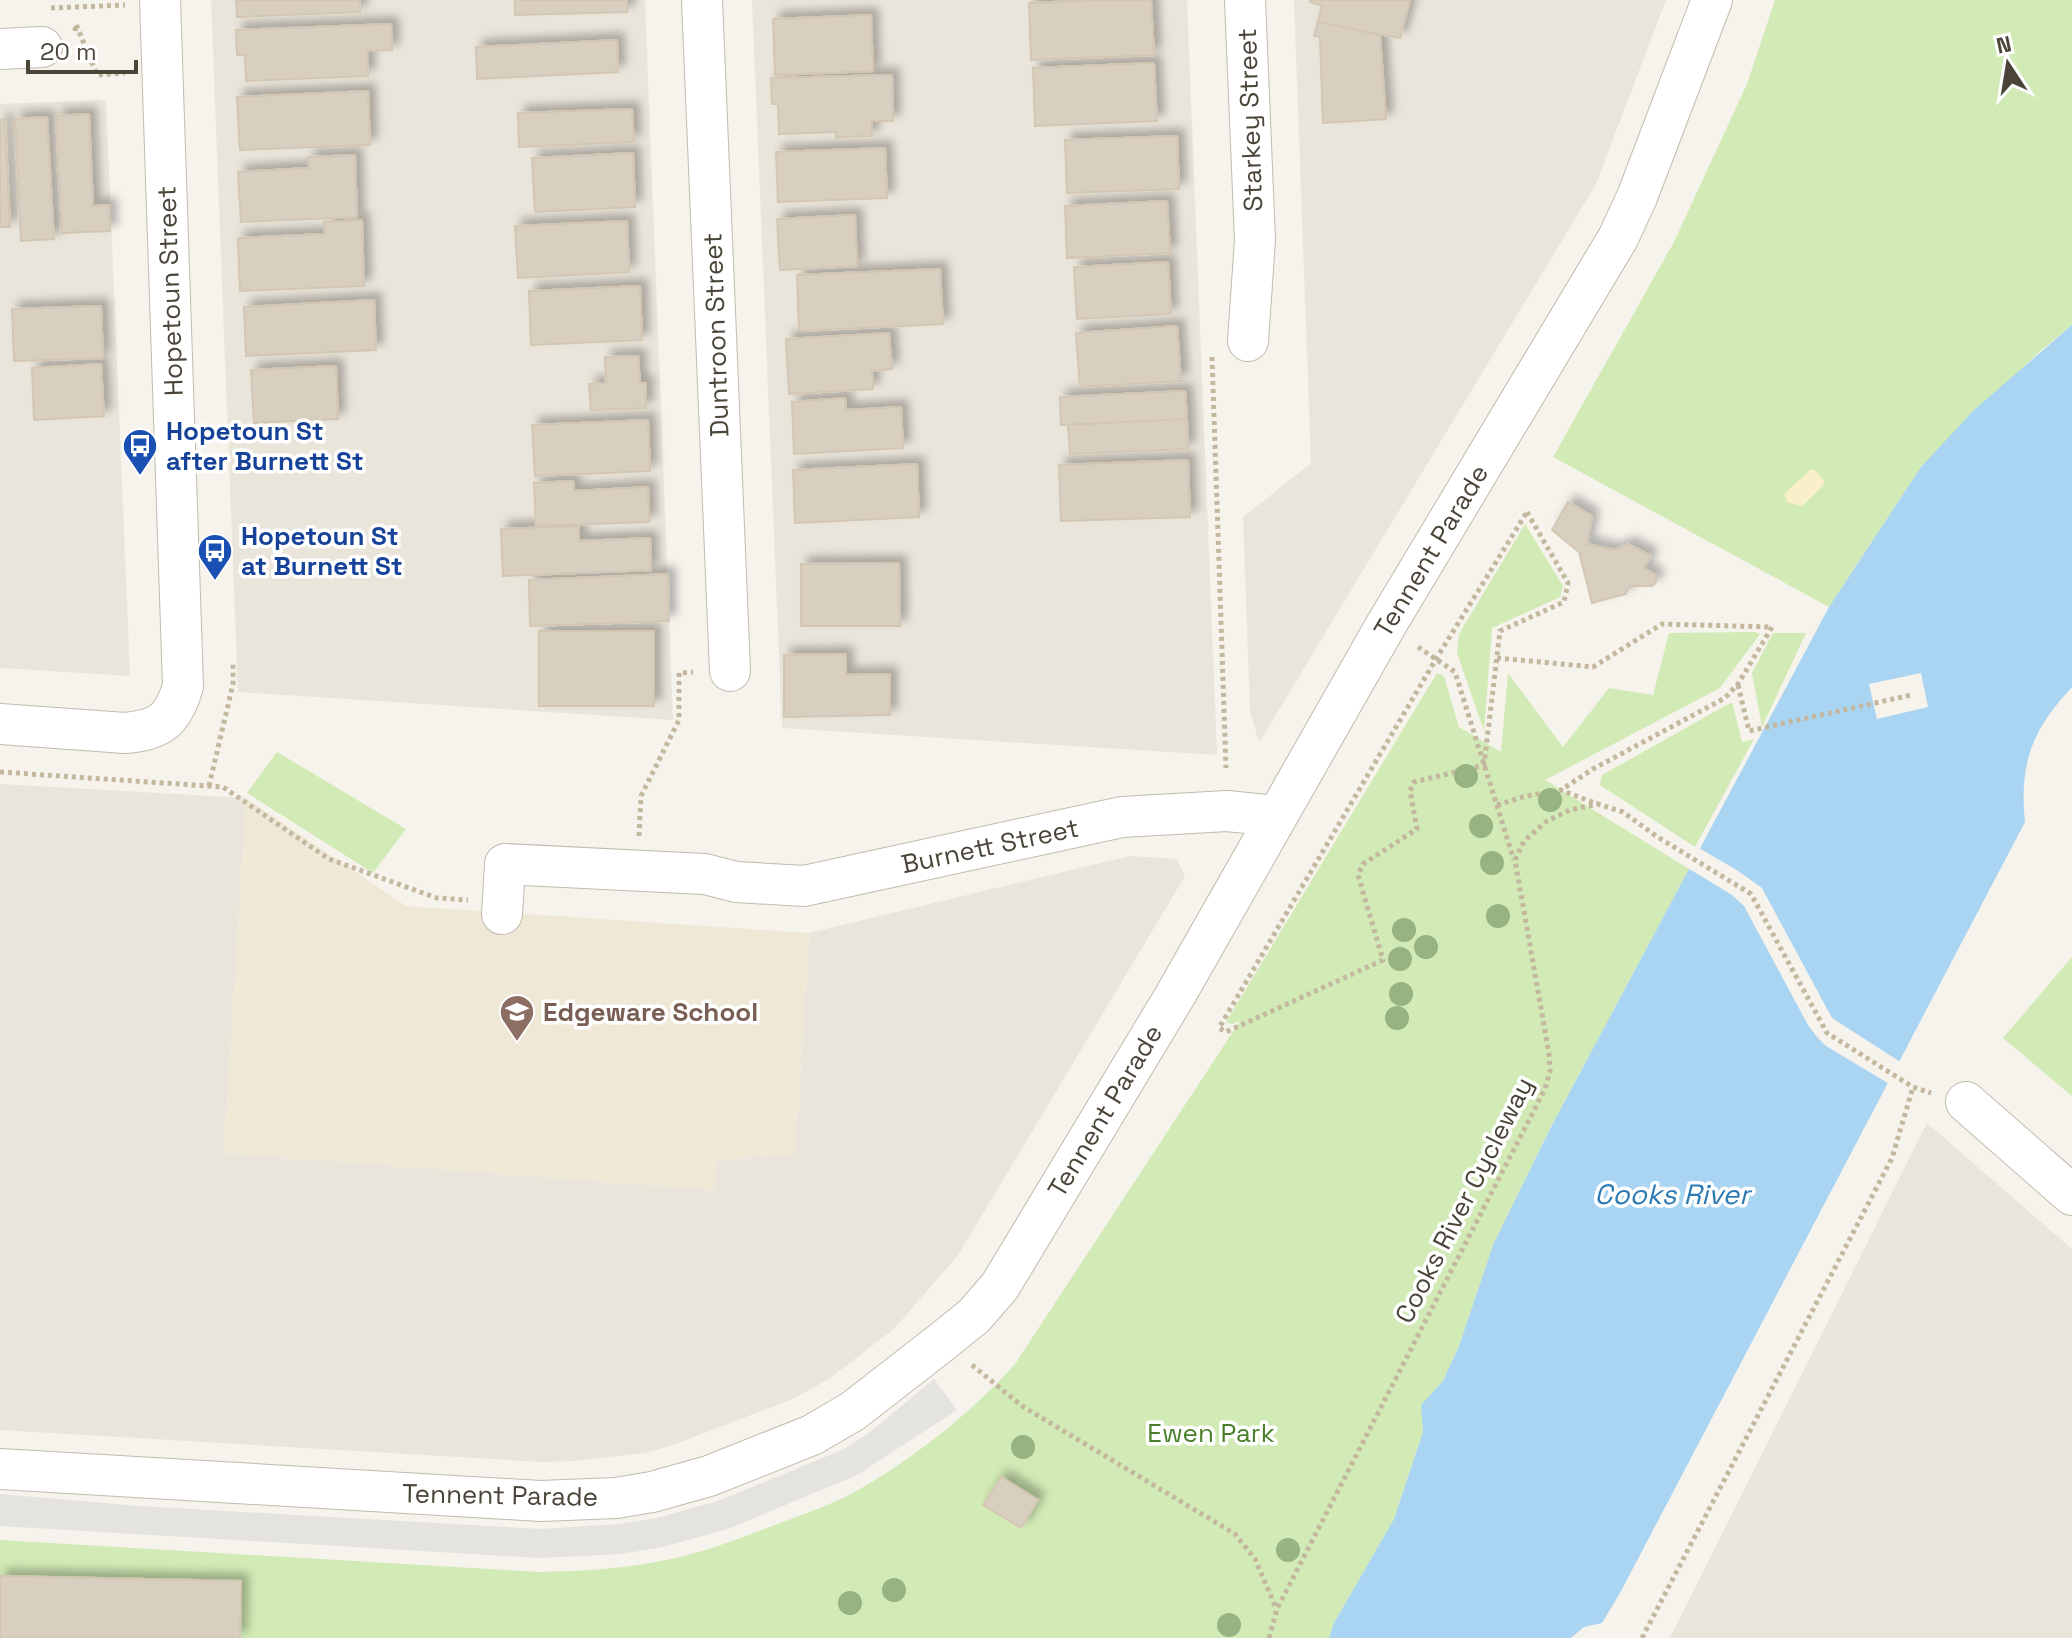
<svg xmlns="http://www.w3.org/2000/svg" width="2072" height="1638" viewBox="0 0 2072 1638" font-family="'Space Grotesk',sans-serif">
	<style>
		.residential { fill: #eae5da }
		.education { fill: #efe8d6 }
		.green { fill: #d2eab5 }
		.sand { fill: #f9efc9 }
		.parking { fill: #e5e3e0 }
		.water { fill: #a9d4f2 }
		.pier { fill: #f6f3ec }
		.building { fill: #d8cfc1; stroke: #d3c7b4; stroke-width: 2; filter: url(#shadow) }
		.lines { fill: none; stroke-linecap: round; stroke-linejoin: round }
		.minor-casing { stroke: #c2bbae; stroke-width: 42 }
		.path { stroke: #c4b79f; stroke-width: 5; stroke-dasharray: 4 4; stroke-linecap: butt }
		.minor { stroke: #fff; stroke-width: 40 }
		.tree { fill: #97b381 }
		.labels { text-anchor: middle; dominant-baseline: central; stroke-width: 7; stroke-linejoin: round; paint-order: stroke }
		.street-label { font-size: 26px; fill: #4b4439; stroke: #fff }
		.transit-label { font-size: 26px; font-weight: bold; fill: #164399; stroke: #fff; text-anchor: start }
		.education-label { font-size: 26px; font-weight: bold; fill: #785e54; stroke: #fff; text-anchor: start }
		.park-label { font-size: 26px; fill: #4a7f2a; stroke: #fff }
		.water-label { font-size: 28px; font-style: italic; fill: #2e7ab2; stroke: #fff }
	</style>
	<defs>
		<filter id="shadow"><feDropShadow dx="7" dy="-7" stdDeviation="4" flood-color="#0004"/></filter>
	</defs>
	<rect width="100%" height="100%" fill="#f6f3ec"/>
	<!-- residential -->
	<g class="residential">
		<polygon points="211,0 645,0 673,720 238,692"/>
		<polygon points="752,0 1187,0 1217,755 782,728"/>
		<polygon points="1294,0 1666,0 1596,184 1259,743 1250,711 1243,517 1311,463"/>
		<polygon points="106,100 130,676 0,668 0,104"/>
		<polygon points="0,784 246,798 224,1153 714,1190 718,1159 795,1155 809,933 1130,856 1177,859 1185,876 958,1255 894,1329 830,1378 795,1398 673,1445 644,1453 573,1461 542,1462 0,1430"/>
		<polygon points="1927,1123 2072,1249 2072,1638 1670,1638"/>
	</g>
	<!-- education -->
	<polygon class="education" points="246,798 406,906 809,933 795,1155 718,1159 714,1190 224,1153"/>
	<!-- green -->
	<g class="green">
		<polygon points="1775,0 2072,0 2072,325 2038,353 1921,467 1829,607 1553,457 1674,242 1747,84"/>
		<polygon points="1525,524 1563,586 1560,597 1492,628 1484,731 1457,653 1459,634"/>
		<path d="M1755,632L1760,634L1720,688L1545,780L1689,869L1550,1129L1493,1245L1459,1346L1443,1381L1422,1405L1423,1432L1394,1519L1334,1623L1329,1638H0V1540L539,1572C582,1571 624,1569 666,1560C702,1553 736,1540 770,1527C802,1514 836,1504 865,1486C917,1456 975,1409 1015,1364L1240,1021L1232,1024L1226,1022L1437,673L1444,676L1459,727L1501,752L1508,673L1563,747L1609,688L1653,695L1669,633Z"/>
		<polygon points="1773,633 1806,633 1762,727 1752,673"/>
		<polygon points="1732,702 1742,742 1754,739 1695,847 1600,785 1602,775"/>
		<polygon points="277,752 406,829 373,873 247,793"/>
		<polygon points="2072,957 2072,1096 2003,1038"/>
	</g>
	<!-- sand -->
	<polygon class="sand" points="1814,469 1824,481 1823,486 1802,506 1787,502 1784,494 1810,470"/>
	<!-- parking -->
	<polygon class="parking" points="934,1379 957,1410 857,1475 728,1529 663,1547 622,1554 540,1558 0,1526 0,1494 139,1506 540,1529 619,1524 657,1518 718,1501 842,1450 869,1433"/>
	<!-- water -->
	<path class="water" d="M2072,325V687C2032,730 2019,763 2025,822L1620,1593L1602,1623L1584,1627L1571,1638H1329L1334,1623L1394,1519L1423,1432L1421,1405L1443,1381L1459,1346L1493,1245L1550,1129L1829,607L1921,467L1974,410Z"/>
	<!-- pier -->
	<g class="pier">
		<polygon points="1921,673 1928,707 1877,719 1869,684"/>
		<polygon points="1697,847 1735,869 1762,888 1832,1018 1902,1063 1891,1085 1826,1046 1817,1037 1808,1025 1744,906 1732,895 1686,867"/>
	</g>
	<!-- building -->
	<g class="building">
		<polygon points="236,0 359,0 360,12 237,17"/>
		<polygon points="515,0 627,0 627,12 515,15"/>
		<polygon points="1103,0 1151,0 1154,55 1031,60 1029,3"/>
		<polygon points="1311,0 1410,0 1400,38 1318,22 1322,6 1310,2"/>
		<polygon points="871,15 873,71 775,75 773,19"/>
		<polygon points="1318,22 1380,35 1386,119 1323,123 1320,37 1314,36"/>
		<polygon points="391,24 392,50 367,51 368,76 246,81 245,55 237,55 236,30"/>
		<polygon points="617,40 618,72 477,79 476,47"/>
		<polygon points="1154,63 1157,121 1035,126 1033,68"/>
		<polygon points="892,75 893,121 872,121 872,136 836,137 836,132 779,134 778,104 772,104 771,78"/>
		<polygon points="368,91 370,145 240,150 237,97"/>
		<polygon points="632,109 634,142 519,147 518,113"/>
		<polygon points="89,114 93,206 109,205 110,231 62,233 56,116"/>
		<polygon points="47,117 54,239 21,241 15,119"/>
		<polygon points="0,120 5,120 10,227 0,227"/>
		<polygon points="1177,136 1179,189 1067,193 1065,140"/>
		<polygon points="885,148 887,198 778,202 776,152"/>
		<polygon points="633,153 635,207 535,212 532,158"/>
		<polygon points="355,155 357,217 241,222 238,172 309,168 308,157"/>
		<polygon points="1167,201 1170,253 1067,258 1065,206"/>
		<polygon points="855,215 857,266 780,270 777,219"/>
		<polygon points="362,220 364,286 240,291 238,238 325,234 324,222"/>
		<polygon points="627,221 629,272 518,278 515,226"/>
		<polygon points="1168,262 1171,314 1077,319 1074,267"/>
		<polygon points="940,269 943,324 799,331 797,275"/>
		<polygon points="640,286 642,340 531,345 529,291"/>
		<polygon points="374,300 376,350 246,356 244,307"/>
		<polygon points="101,306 103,358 14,361 12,309"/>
		<polygon points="1177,326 1181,381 1080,387 1076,333"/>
		<polygon points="889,333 892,369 872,371 873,389 789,394 786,339"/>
		<polygon points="638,356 640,383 646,383 646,408 591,410 589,384 606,383 605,357"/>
		<polygon points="101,364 104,416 34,420 32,368"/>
		<polygon points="336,366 338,419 254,423 251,370"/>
		<polygon points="1185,391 1187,419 1061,425 1060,397"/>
		<polygon points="845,398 846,410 901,407 903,448 794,454 792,402"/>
		<polygon points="1187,419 1188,449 1070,454 1068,425"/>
		<polygon points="648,420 650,471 535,476 532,425"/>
		<polygon points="1188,460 1190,517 1061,521 1059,465"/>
		<polygon points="917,464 919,517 795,523 793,470"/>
		<polygon points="573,481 574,491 648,487 649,522 536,526 534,483"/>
		<polygon points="1568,502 1592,516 1587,544 1614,550 1628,544 1651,556 1644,568 1656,576 1656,582 1652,586 1629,586 1626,594 1592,603 1579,552 1552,530"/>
		<polygon points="579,526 579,541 650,538 651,570 503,576 501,529"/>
		<polygon points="899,563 900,626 801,626 801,564"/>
		<polygon points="668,574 669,621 530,626 529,580"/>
		<rect x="539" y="631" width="115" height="75"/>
		<polygon points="846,654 846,675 890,674 890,715 784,717 784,655"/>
		<polygon points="1001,1477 1038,1500 1021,1528 983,1505"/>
		<polygon points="0,1576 241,1581 240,1638 0,1638"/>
	</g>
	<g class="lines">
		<defs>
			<g id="minor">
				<polyline points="702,0 730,671"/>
				<polyline points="1245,0 1255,240 1248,341"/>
				<polyline points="0,49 42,47"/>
				<path d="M0,724L125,733C161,730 173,720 183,686L160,0"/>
				<polyline points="502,914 505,864 705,874 736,882 804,886 1122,817 1227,811 1277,816"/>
				<polyline points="1966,1102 2072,1195"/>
				<polyline points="0,1469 541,1501 616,1498 652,1492 709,1476 812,1435 853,1411 943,1341 974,1316 1000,1286 1176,994 1386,625 1618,238 1637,197 1712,0"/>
			</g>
		</defs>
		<!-- minor casing -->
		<use href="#minor" class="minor-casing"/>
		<!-- path -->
		<g class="path">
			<polyline points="51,8 125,5"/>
			<polyline points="75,31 76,24 97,75 125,73"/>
			<polyline points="1212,357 1226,768"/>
			<polygon points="1527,512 1568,583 1564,602 1500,631 1484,765 1414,782 1410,791 1417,829 1363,864 1358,875 1383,960 1226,1032 1219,1028 1436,659"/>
			<polyline points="1418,647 1455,672 1514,860"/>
			<polyline points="1497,658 1593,667 1662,624 1772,627 1738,684 1725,698 1593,769 1561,790"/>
			<polyline points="1738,685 1749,731 1911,695"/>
			<polyline points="0,772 223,787 329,859 437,898 468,900"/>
			<polyline points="209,786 233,684 233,664"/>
			<polyline points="1497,805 1526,796 1561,790 1597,804"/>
			<polyline points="639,836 641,796 679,720 679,673 693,672"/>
			<polyline points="972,1365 1022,1406 1235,1534 1255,1559 1276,1608"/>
			<polyline points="1269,1638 1277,1609 1545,1089 1550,1071 1549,1054 1515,860 1524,841 1547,821 1570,810 1598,804 1623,812 1656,836 1751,894 1827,1033 1913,1087 1931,1093"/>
			<polyline points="1642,1638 1892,1158 1913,1087"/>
		</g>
		<!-- minor -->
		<use href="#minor" class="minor"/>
	</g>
	<!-- trees -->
	<g class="tree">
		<circle cx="1466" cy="776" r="12"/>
		<circle cx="1550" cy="800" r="12"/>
		<circle cx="1481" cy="826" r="12"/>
		<circle cx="1492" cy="863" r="12"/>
		<circle cx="1498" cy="916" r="12"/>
		<circle cx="1404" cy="930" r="12"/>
		<circle cx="1426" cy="947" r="12"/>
		<circle cx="1400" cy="959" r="12"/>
		<circle cx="1401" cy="994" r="12"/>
		<circle cx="1397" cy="1018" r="12"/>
		<circle cx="1023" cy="1447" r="12"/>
		<circle cx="1288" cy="1550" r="12"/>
		<circle cx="894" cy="1590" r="12"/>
		<circle cx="850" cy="1603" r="12"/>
		<circle cx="1229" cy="1625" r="12"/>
	</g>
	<!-- icons -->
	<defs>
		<symbol id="bus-pin" viewBox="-11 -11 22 30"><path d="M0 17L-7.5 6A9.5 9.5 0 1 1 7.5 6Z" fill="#1a4fb4" stroke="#fff"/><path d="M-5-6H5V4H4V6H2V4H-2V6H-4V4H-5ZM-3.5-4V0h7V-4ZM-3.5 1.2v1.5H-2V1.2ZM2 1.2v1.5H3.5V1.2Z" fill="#fff"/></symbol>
		<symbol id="school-pin" viewBox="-11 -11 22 30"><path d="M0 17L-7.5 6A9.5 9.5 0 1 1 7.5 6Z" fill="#8d6e63" stroke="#fff"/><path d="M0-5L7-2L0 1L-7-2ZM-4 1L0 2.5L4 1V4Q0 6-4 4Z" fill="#fff"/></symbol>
	</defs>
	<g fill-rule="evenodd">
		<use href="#bus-pin" x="120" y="426" width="40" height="54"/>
		<use href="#bus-pin" x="195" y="531" width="40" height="54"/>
		<use href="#school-pin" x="497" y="992" width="40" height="54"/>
	</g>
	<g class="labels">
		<!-- street labels -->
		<g class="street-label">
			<text transform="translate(1250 120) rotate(-92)">Starkey Street</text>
			<text transform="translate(170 291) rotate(-92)">Hopetoun Street</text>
			<text transform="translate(716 335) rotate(-92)">Duntroon Street</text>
			<text transform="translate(1431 551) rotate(-59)">Tennent Parade</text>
			<text transform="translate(990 846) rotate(-12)">Burnett Street</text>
			<text transform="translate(1105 1111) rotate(-59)">Tennent Parade</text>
			<text transform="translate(1464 1200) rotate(-63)">Cooks River Cycleway</text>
			<text transform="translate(500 1495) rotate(1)">Tennent Parade</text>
		</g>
		<!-- transit labels -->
		<g class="transit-label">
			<text x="166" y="431">Hopetoun St<tspan x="166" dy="30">after Burnett St</tspan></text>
			<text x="241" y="536">Hopetoun St<tspan x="241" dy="30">at Burnett St</tspan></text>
		</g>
		<!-- education labels -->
		<g class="education-label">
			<text x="543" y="1012">Edgeware School</text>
		</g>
		<!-- park labels -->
		<g class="park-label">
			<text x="1211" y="1433">Ewen Park</text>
		</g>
		<!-- water labels -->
		<g class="water-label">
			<text x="1672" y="1194">Cooks River</text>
		</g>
	</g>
	<!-- north arrow -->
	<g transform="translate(2008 64) rotate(348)" stroke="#ffffff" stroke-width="6" paint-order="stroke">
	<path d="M0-6L14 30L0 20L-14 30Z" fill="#4b4439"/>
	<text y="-12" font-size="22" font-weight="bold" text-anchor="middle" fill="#4b4439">N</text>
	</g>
	<!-- scale -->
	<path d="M28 60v12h108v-12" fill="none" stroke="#4b4439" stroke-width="4"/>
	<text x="40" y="60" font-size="24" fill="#4b4439" stroke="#ffffff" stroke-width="6" paint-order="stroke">20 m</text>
</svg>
